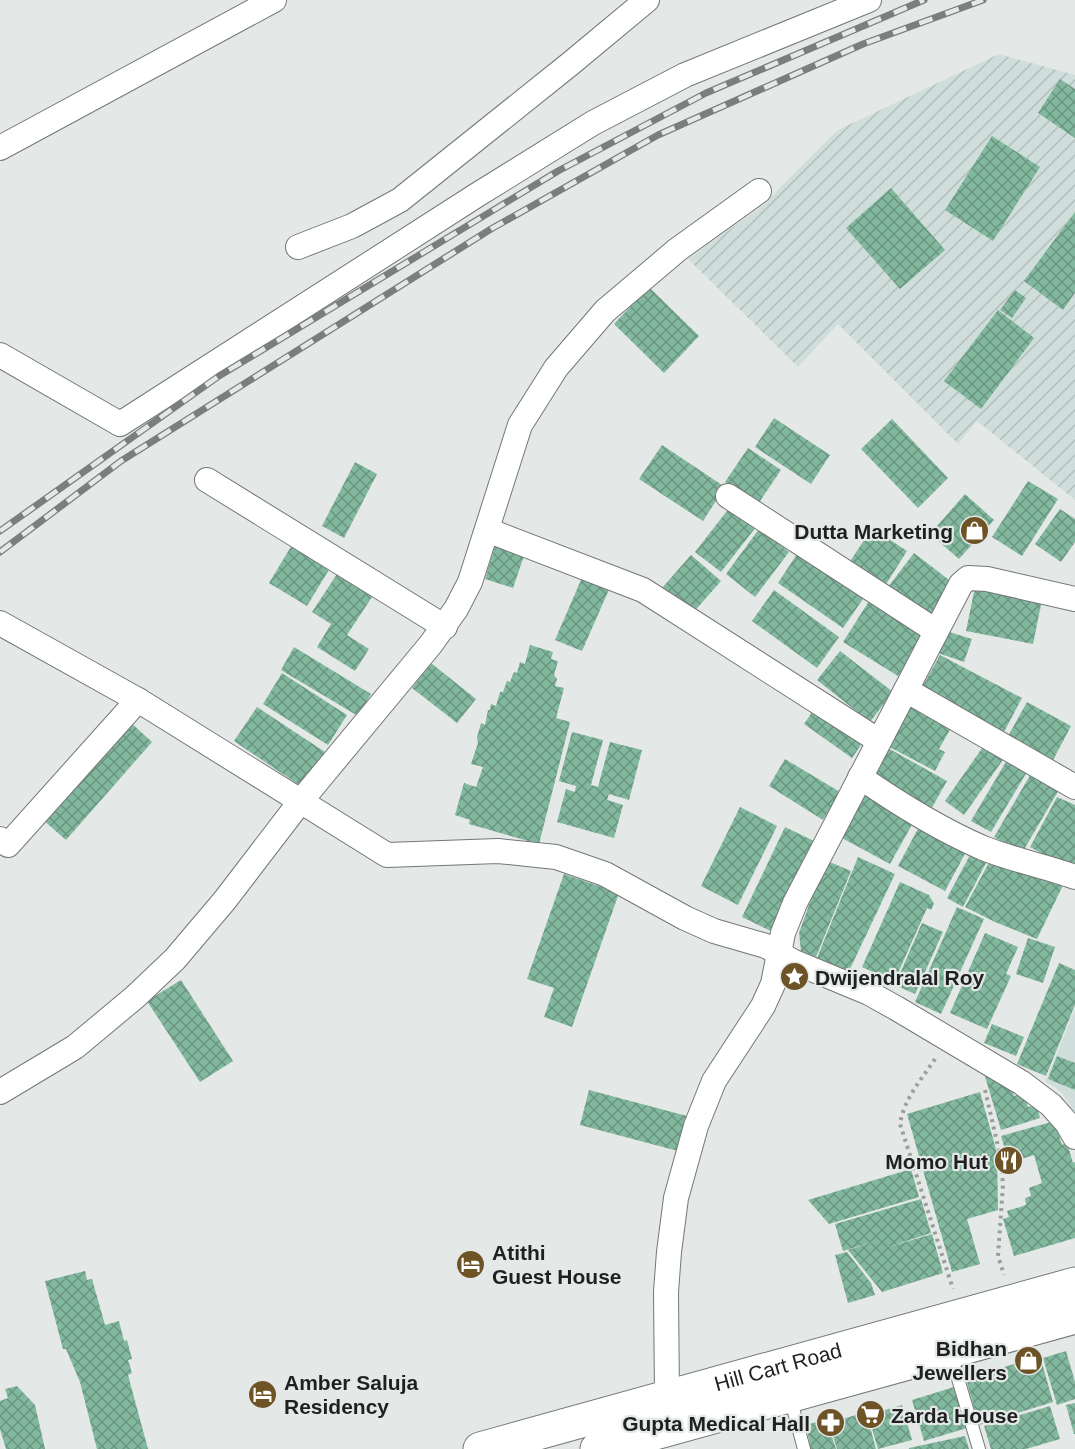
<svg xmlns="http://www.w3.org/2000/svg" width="1075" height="1449" viewBox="0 0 1075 1449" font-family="Arial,sans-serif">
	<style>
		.built { fill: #d0dedb }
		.industrial { fill: url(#industrial-furrows) }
		.building { fill: url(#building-cross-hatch) }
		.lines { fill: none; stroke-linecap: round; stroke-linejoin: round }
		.service-casing { stroke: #737776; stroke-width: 14 }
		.minor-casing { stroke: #737776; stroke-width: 26 }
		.secondary-casing { stroke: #737776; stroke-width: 35 }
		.path { stroke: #9a9e9d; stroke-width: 4; stroke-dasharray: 3 4.5; stroke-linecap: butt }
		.service { stroke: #fff; stroke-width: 12 }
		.minor { stroke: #fff; stroke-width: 24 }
		.secondary { stroke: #fff; stroke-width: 33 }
		.rail-casing { stroke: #7b7e7e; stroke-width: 7 }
		.rail { stroke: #e4e9e8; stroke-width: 4.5; stroke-dasharray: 14; stroke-linecap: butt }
		.labels { text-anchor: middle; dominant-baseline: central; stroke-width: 4.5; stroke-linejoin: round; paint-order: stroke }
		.poi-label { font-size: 21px; font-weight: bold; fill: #1f2121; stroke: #e4e9e8; text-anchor: end }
		.street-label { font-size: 21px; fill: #1f2121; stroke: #e4e9e8 }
	</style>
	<defs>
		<pattern id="industrial-furrows" width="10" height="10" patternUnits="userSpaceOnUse" patternTransform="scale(1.5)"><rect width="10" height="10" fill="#d0dedb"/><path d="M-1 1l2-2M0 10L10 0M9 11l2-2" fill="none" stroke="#b2bebc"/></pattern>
		<pattern id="building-cross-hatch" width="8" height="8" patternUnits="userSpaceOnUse" patternTransform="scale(1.5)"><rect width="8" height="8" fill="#82b89e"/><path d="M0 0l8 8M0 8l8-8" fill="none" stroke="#6a9580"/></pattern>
	</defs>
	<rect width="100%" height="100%" fill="#e4e9e8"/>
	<!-- built -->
	<polygon class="built" points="1075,1009 1075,1112 1062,1093 1053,1086 1045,1082"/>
	<!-- industrial -->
	<polygon class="industrial" points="999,54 1075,75 1075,500 977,421 958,444 838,324 798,367 688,259 761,207 838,130"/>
	<!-- building -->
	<g class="building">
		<polygon points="1060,79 1075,89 1075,138 1038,113"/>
		<polygon points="992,136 1040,167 993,241 945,210"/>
		<polygon points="891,188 945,250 900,289 846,228"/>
		<polygon points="1075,212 1075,293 1063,310 1024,281"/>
		<polygon points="649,287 699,336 664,373 614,324"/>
		<polygon points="1015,290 1026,298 1012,318 1000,310"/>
		<polygon points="998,310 1034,338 981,409 944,381"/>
		<polygon points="774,418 830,455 811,484 755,447"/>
		<polygon points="892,419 948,478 918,508 861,449"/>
		<polygon points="662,445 725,487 703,521 639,479"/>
		<polygon points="748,448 781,470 758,504 725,482"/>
		<polygon points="355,462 377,474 344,538 322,526"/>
		<polygon points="1028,481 1058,499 1022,556 992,537"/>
		<polygon points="965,494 994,520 959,559 930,534"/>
		<polygon points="730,507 756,527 721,572 695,552"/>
		<polygon points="1060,509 1075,519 1075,542 1061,562 1035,544"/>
		<polygon points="872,528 907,551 883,589 847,566"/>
		<polygon points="759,529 789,552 755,597 726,574"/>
		<polygon points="497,540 526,550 513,588 485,579"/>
		<polygon points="292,545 330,568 307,606 269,583"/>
		<polygon points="914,553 953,583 930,622 885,591"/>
		<polygon points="797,554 863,599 843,628 778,583"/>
		<polygon points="691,555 721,581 692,614 662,588"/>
		<polygon points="584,573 611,585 582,651 555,640"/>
		<polygon points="337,574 372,597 347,635 369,649 355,671 317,647 331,624 312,612"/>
		<polygon points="975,587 1042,600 1033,644 966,631"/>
		<polygon points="774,590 839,637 817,668 752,621"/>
		<polygon points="871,598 925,633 898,676 843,642"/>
		<polygon points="946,631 972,639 964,662 938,653"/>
		<polygon points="530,645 553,652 551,659 558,661 554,675 557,679 555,686 564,688 556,718 570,722 539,844 469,824 470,820 455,815 464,783 476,787 483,767 471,764 478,743 477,737 481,723 485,725 488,710 490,710 491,704 496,706 500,692 503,692 507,681 510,682 514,672 517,673 520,662 525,664"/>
		<polygon points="294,647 371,694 358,716 281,670"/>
		<polygon points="840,651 893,692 870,722 817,680"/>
		<polygon points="940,655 1022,698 1004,732 921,689"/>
		<polygon points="431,663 476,699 457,723 412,688"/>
		<polygon points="282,673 347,715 328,745 263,704"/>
		<polygon points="907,702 952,726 939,749 945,752 935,771 884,744"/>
		<polygon points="1027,702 1071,726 1052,762 1007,738"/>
		<polygon points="817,705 865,739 852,758 804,724"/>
		<polygon points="257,707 325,752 302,787 234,741"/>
		<polygon points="128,720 152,742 66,840 42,819"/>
		<polygon points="572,732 603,740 591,785 598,787 610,742 642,750 629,800 609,794 607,800 623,805 614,838 557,822 566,789 575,792 576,786 559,781"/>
		<polygon points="985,744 1005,757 964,815 945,801"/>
		<polygon points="886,747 947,781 930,811 869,777"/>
		<polygon points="785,759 840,792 823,820 769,786"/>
		<polygon points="1007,760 1027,772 991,832 971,821"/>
		<polygon points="1032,772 1060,788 1022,853 994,837"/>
		<polygon points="864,793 914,821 890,864 840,837"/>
		<polygon points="1057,797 1075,805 1075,871 1030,847"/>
		<polygon points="740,807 777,826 738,905 701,886"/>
		<polygon points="920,825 967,850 945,891 898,866"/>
		<polygon points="785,827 816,842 773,932 742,917"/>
		<polygon points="971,853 987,861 963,907 947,898"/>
		<polygon points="858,857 895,874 849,971 817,958"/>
		<polygon points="992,857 1066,879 1037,939 995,922 965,907"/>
		<polygon points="825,860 851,871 816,957 801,951 799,933"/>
		<polygon points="564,874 619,893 572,1027 544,1017 554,988 527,979"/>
		<polygon points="900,882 929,895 934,904 931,910 927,908 894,982 862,967"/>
		<polygon points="957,907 984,919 941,1014 915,1002"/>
		<polygon points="922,923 943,932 915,994 895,985"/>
		<polygon points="985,933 1018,947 1006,974 1011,976 987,1029 950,1013"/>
		<polygon points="1028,938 1055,947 1043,983 1016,974"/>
		<polygon points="1059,963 1075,970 1075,1005 1046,1076 1017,1064"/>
		<polygon points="181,980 233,1061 200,1082 147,1001"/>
		<polygon points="992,1024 1024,1037 1016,1056 984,1043"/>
		<polygon points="1057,1056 1075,1063 1075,1090 1048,1079"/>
		<polygon points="984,1073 1010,1083 1014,1096 1024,1093 1028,1107 1037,1105 1040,1118 1001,1130"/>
		<polygon points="589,1090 687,1116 678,1151 580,1125"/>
		<polygon points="980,1092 997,1153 998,1210 967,1219 980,1264 952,1272 907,1114"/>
		<polygon points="1055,1121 1062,1145 1067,1143 1073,1163 1075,1162 1075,1238 1014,1256 1003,1219 1009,1217 1007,1211 1026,1205 1025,1198 1031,1196 1029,1188 1042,1183 1034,1155 1009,1163 1001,1136"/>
		<polygon points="911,1169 919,1197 829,1224 808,1200"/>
		<polygon points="921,1199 931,1233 885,1248 932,1234 943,1273 882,1292 848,1250 883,1239 843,1251 835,1224"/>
		<polygon points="847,1252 871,1283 875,1295 848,1303 835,1255"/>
		<polygon points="85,1271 87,1280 92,1279 105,1325 119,1321 124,1341 127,1340 132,1359 128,1360 132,1373 128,1375 148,1449 97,1449 80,1382 66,1349 63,1349 45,1281"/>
		<polygon points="1066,1351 1075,1382 1075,1399 1057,1405 1043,1358"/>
		<polygon points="1040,1356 1053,1402 979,1425 966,1379"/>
		<polygon points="17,1386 35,1405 45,1449 6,1449 0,1429 0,1401 8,1398 5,1389"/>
		<polygon points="954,1387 967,1428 924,1441 912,1400"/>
		<polygon points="1075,1403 1075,1434 1074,1434 1066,1405"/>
		<polygon points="902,1405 912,1440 878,1449 868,1415"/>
		<polygon points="1050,1406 1060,1439 1026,1449 991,1449 984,1426"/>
		<polygon points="866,1412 876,1449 837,1449 829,1423"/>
		<polygon points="826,1419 836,1449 811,1449 806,1425"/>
		<polygon points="965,1436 969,1449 909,1449 909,1448"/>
	</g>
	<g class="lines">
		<defs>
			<g id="service">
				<polyline points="950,1352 979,1449"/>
				<polyline points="790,1397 804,1449"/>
			</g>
			<g id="minor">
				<polyline points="0,148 274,0"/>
				<polyline points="298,247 352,226 400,200 570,64 647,0"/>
				<polyline points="0,355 120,424 477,195 593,123 685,75 869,0"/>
				<polyline points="207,480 445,627"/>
				<polyline points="728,496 936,631"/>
				<polyline points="487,530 643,590 879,741"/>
				<polyline points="0,623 138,700 387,855 498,851 556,857 605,874 685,918 714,931 766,946 792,961 869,993 896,1008 1022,1083 1051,1105 1067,1123 1075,1137"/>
				<polyline points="906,690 1075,787"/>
				<path d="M860,777C899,804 939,829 983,848C1013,860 1045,866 1075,877"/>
				<polyline points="0,839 8,845 138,700"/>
				<polyline points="0,1092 75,1047 135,997 175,959 225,900 300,802 431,644 456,609 470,582 520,425 556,368 605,311 677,250 759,191"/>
				<polyline points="667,1396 666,1292 669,1252 676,1198 696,1126 714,1081 763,1006 773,984 783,933 795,903 961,584 968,578 987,579 1075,599"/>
			</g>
			<g id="secondary">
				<path id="s1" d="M480,1449L1075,1284"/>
				<polyline points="597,1449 1075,1317"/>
			</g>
		</defs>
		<!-- service casing -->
		<use href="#service" class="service-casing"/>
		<!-- minor casing -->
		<use href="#minor" class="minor-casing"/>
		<!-- secondary casing -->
		<use href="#secondary" class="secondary-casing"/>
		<!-- path -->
		<g class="path">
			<path d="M935,1059C921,1080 904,1099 900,1124L953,1289"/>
			<polyline points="985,1090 1001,1159 1003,1185 998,1256 1004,1275"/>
		</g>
		<!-- service -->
		<use href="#service" class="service"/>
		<!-- minor -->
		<use href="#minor" class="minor"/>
		<!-- secondary -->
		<use href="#secondary" class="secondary"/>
		<defs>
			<g id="rail">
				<polyline points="0,531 219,376 558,171 706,93 924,0"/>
				<polyline points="0,552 121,461 491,229 658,135 863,44 983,0"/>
			</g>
		</defs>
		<!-- rail casing -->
		<use href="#rail" class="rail-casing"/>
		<!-- rail -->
		<use href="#rail" class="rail"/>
	</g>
	<!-- icons -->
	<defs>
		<symbol id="shop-disc" viewBox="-11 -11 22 22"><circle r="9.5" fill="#6d5325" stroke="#e4e9e8"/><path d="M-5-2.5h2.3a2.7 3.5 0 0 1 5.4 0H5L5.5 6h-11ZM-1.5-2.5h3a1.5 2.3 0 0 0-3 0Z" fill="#fff"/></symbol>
		<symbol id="sight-disc" viewBox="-11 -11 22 22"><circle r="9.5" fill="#6d5325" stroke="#e4e9e8"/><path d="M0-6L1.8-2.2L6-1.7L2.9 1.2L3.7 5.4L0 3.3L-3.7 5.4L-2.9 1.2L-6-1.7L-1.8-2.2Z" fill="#fff"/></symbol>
		<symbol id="restaurant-disc" viewBox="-11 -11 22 22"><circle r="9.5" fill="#6d5325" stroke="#e4e9e8"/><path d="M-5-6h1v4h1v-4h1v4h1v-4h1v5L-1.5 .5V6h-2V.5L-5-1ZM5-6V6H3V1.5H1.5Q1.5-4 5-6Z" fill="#fff"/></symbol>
		<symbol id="hotel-disc" viewBox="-11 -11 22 22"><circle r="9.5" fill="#6d5325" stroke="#e4e9e8"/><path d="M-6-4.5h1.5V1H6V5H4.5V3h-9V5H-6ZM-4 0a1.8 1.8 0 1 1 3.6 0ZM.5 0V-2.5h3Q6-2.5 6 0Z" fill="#fff"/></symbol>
		<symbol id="supermarket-disc" viewBox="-11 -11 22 22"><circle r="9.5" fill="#6d5325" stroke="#e4e9e8"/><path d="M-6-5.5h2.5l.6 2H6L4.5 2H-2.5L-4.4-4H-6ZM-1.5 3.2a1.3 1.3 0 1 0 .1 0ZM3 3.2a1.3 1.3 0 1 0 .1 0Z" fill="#fff"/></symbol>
		<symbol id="pharmacy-disc" viewBox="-11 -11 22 22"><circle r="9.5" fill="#6d5325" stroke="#e4e9e8"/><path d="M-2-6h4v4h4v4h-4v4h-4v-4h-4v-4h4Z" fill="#fff"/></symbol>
	</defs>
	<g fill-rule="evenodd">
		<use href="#shop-disc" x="958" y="514" width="33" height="33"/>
		<use href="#sight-disc" x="778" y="960" width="33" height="33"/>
		<use href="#restaurant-disc" x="992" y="1144" width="33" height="33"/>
		<use href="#hotel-disc" x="454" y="1248" width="33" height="33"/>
		<use href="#shop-disc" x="1012" y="1344" width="33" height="33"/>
		<use href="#hotel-disc" x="246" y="1378" width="33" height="33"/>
		<use href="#supermarket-disc" x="854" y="1398" width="33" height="33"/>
		<use href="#pharmacy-disc" x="814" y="1406" width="33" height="33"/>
	</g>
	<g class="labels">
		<!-- poi labels -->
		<g class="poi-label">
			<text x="953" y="531">Dutta Marketing</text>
			<text x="815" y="977" text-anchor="start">Dwijendralal Roy</text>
			<text x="988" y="1161">Momo Hut</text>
			<text x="492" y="1252" text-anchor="start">Atithi<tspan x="492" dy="24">Guest House</tspan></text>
			<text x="1007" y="1348">Bidhan<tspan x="1007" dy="24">Jewellers</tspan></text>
			<text x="284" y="1382" text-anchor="start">Amber Saluja<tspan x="284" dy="24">Residency</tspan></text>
			<text x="891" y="1415" text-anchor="start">Zarda House</text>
			<text x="810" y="1423">Gupta Medical Hall</text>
		</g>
		<!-- street labels -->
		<g class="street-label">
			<text stroke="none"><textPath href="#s1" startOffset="309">Hill Cart Road</textPath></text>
		</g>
	</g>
</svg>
